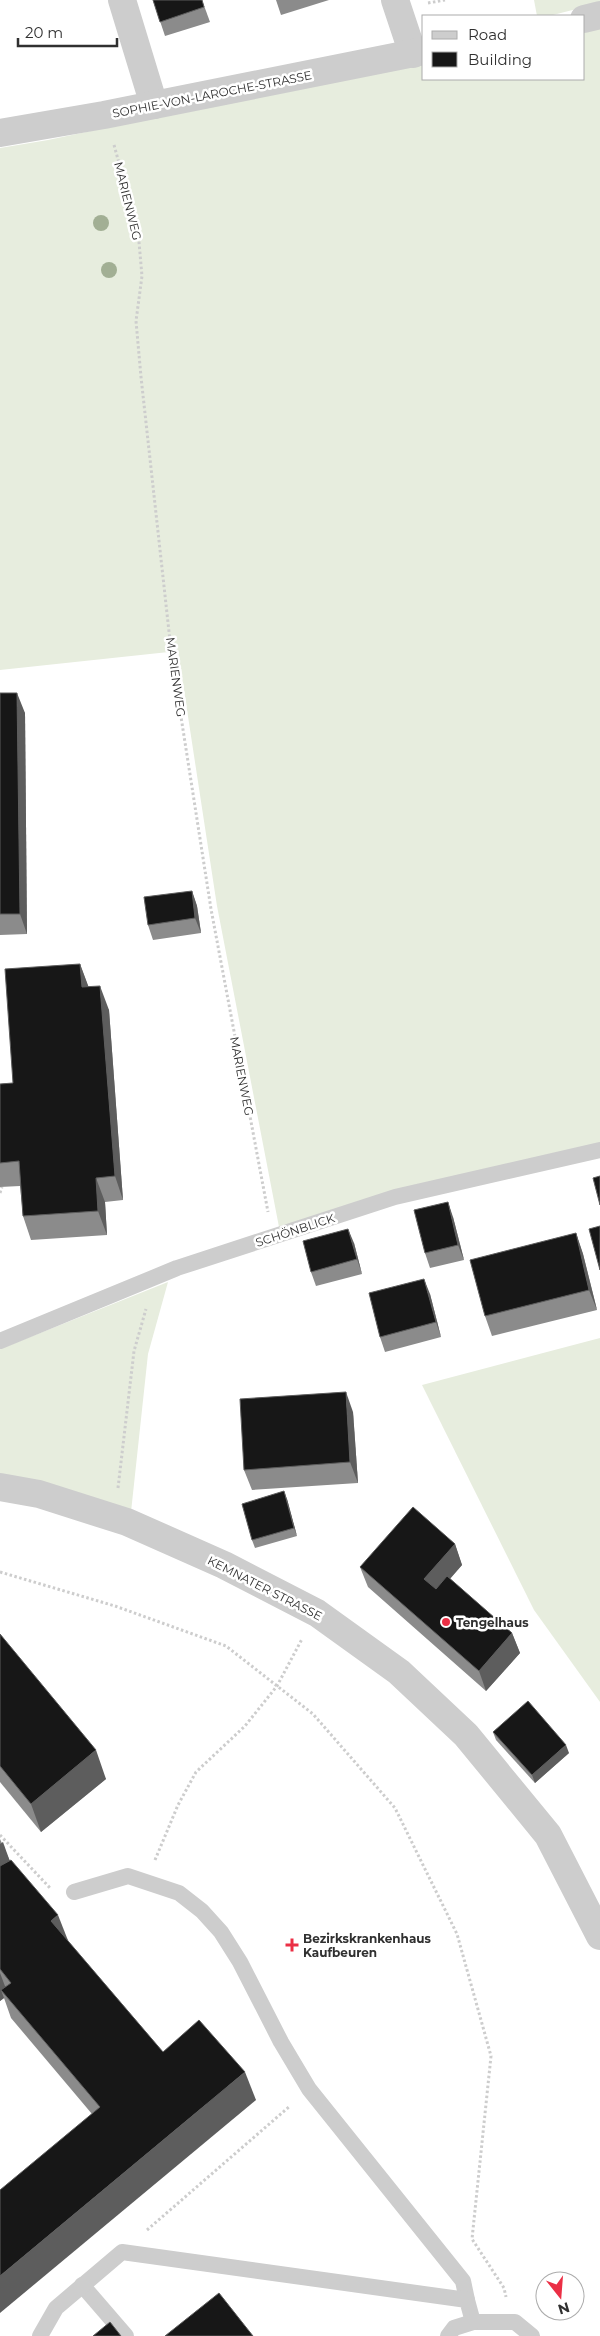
<svg xmlns="http://www.w3.org/2000/svg" width="600" height="2336" viewBox="0 0 600 2336" font-family="Montserrat,sans-serif">
	<style>
		.grass { fill: #e7edde }
		.lines { fill: none; stroke-linecap: round; stroke-linejoin: round }
		.path { stroke: #cdcdcd; stroke-width: 3; stroke-dasharray: 2.5 2.5; stroke-linecap: butt }
		.service { stroke: #cdcdcd; stroke-width: 16 }
		.minor { stroke: #cdcdcd; stroke-width: 28 }
		.tree { fill: #a2af94 }
		.wall { fill: #8b8b8b }
		.shaded-wall { fill: #5d5d5d }
		.building { fill: #171717; stroke: #5d5d5d }
		.poi-dot { fill: #eb2f45; stroke: #fff; stroke-width: 2 }
		.labels { text-anchor: middle; dominant-baseline: central; stroke-width: 5; stroke-linejoin: round; paint-order: stroke }
		.street-label { font-size: 12px; fill: #303030; stroke: #fff }
		.poi-label { font-size: 12px; font-weight: bold; fill: #303030; stroke: #fff; text-anchor: start }
	</style>
	<rect width="100%" height="100%" fill="#fff"/>
	<!-- grass -->
	<g class="grass">
		<polygon points="534,0 600,0 600,3 549,16 537,16"/>
		<polygon points="600,24 600,1145 279,1227 217,906 178,651 0,670 0,148 48,140 424,61 424,79 584,79 584,29"/>
		<polygon points="168,1282 148,1354 131,1512 0,1475 0,1349"/>
		<polygon points="600,1338 600,1702 534,1610 422,1385"/>
	</g>
	<g class="lines">
		<!-- path -->
		<g class="path">
			<polyline points="428,3 445,0"/>
			<polyline points="114,145 138,231 142,276 136,321 141,377 172,659 211,909 268,1212"/>
			<polyline points="0,1193 2,1187"/>
			<polyline points="118,1488 134,1351 146,1309"/>
			<polyline points="0,1572 115,1606 226,1646 313,1714 395,1808 457,1934 491,2056 472,2239 504,2288 506,2297"/>
			<polyline points="0,1835 51,1889"/>
			<polyline points="155,1860 178,1805 196,1772 245,1726 277,1686 302,1639"/>
			<polyline points="147,2230 290,2106"/>
		</g>
		<!-- service -->
		<g class="service">
			<polyline points="0,1341 177,1268 395,1197 600,1150"/>
			<polyline points="74,1892 128,1876 179,1893 202,1911 221,1932 240,1962 281,2042 309,2089 463,2281 467,2300"/>
			<polyline points="82,2285 126,2336"/>
			<polyline points="40,2336 56,2308 122,2252 467,2300 473,2322 515,2322 532,2336"/>
			<polyline points="448,2336 454,2328 473,2322"/>
		</g>
		<!-- minor -->
		<g class="minor">
			<polyline points="122,0 154,105"/>
			<polyline points="395,0 413,54"/>
			<polyline points="584,19 600,15"/>
			<polyline points="0,133 104,115 424,51"/>
			<polyline points="0,1487 39,1494 127,1522 224,1565 317,1613 399,1672 466,1735 548,1835 600,1936"/>
		</g>
	</g>
	<!-- trees -->
	<g class="tree">
		<circle cx="101" cy="223" r="8"/>
		<circle cx="109" cy="270" r="8"/>
	</g>
	<!-- wall -->
	<g class="wall">
		<polygon points="153,0 202,0 210,22 165,36"/>
		<polygon points="276,0 329,0 281,15"/>
		<polygon points="0,693 25,713 27,934 0,935"/>
		<polygon points="192,891 197,906 201,933 153,940 148,925"/>
		<polygon points="80,964 88,986 109,1010 123,1200 105,1202 107,1235 31,1240 23,1216 20,1186 0,1187 0,1084 13,1083"/>
		<polygon points="453,1217 464,1260 430,1268 425,1253"/>
		<polygon points="576,1233 583,1254 597,1310 492,1336 485,1316"/>
		<polygon points="354,1243 362,1274 316,1286 311,1272"/>
		<polygon points="430,1294 441,1337 385,1352 380,1337"/>
		<polygon points="353,1412 358,1483 252,1490 244,1470"/>
		<polygon points="287,1499 297,1536 255,1548 252,1540"/>
		<polygon points="455,1544 462,1565 450,1579 512,1633 520,1653 486,1691 368,1587 360,1567"/>
		<polygon points="0,1634 106,1779 41,1832 0,1782"/>
		<polygon points="493,1732 569,1753 535,1783 496,1740"/>
		<polygon points="0,1839 10,1861 68,1941 163,2052 256,2100 92,2114 11,2018 4,1998 0,2001"/>
	</g>
	<!-- shaded-wall -->
	<g class="shaded-wall">
		<polygon points="17,693 25,713 27,934 20,914"/>
		<polygon points="192,891 197,906 201,933 195,918"/>
		<polygon points="80,964 89,988 82,987"/>
		<polygon points="100,986 109,1010 123,1200 115,1176"/>
		<polygon points="96,1178 105,1202 107,1235 98,1211"/>
		<polygon points="448,1202 453,1217 464,1260 458,1245"/>
		<polygon points="348,1229 354,1243 362,1274 357,1259"/>
		<polygon points="576,1233 583,1254 597,1310 589,1290"/>
		<polygon points="424,1279 430,1294 441,1337 436,1322"/>
		<polygon points="346,1392 353,1412 358,1483 350,1462"/>
		<polygon points="284,1491 287,1499 297,1536 294,1528"/>
		<polygon points="455,1544 462,1565 432,1599 424,1579"/>
		<polygon points="512,1633 520,1653 486,1691 479,1671"/>
		<polygon points="566,1745 569,1753 535,1783 532,1775"/>
		<polygon points="96,1750 106,1779 41,1832 31,1804"/>
		<polygon points="3,1842 13,1870 0,1880 0,1844"/>
		<polygon points="58,1915 69,1943 51,1921"/>
		<polygon points="0,1973 8,1994 1,1990 4,1998 0,2001"/>
		<polygon points="245,2072 256,2100 0,2313 0,2276"/>
	</g>
	<!-- building -->
	<g class="building">
		<polygon points="153,0 202,0 204,7 160,22"/>
		<polygon points="0,693 17,693 20,914 0,914"/>
		<polygon points="192,891 195,918 148,925 144,897"/>
		<polygon points="80,964 82,987 100,986 115,1176 96,1178 98,1211 23,1216 19,1161 0,1163 0,1084 13,1083 5,969"/>
		<polygon points="600,1176 600,1205 593,1178"/>
		<polygon points="448,1202 458,1245 425,1253 414,1210"/>
		<polygon points="600,1226 600,1270 589,1229"/>
		<polygon points="348,1229 357,1259 311,1272 303,1241"/>
		<polygon points="576,1233 589,1290 485,1316 470,1260"/>
		<polygon points="424,1279 436,1322 380,1337 369,1293"/>
		<polygon points="346,1392 350,1462 244,1470 240,1399"/>
		<polygon points="284,1491 294,1528 252,1540 242,1504"/>
		<polygon points="413,1507 455,1544 424,1579 436,1589 447,1576 512,1633 479,1671 360,1567"/>
		<polygon points="0,1634 96,1750 31,1804 0,1766"/>
		<polygon points="528,1701 566,1745 532,1775 493,1732"/>
		<polygon points="11,1860 58,1915 51,1921 163,2052 199,2020 245,2072 0,2276 0,2190 100,2107 1,1990 11,1983 0,1969 0,1866"/>
		<polygon points="219,2293 253,2336 165,2336"/>
		<polygon points="110,2322 121,2336 93,2336"/>
	</g>
	<!-- markers -->
	<g class="poi-dot">
		<circle cx="446" cy="1622" r="5"/>
		<path d="M289.5 1937.5h5v5h5v5h-5v5h-5v-5h-5v-5h5z"/>
	</g>
	<g class="labels">
		<!-- street labels -->
		<g class="street-label">
			<text transform="translate(212 94) rotate(-11)">SOPHIE-VON-LAROCHE-STRASSE</text>
			<text transform="translate(128 201) rotate(76)">MARIENWEG</text>
			<text transform="translate(176 677) rotate(82)">MARIENWEG</text>
			<text transform="translate(242 1076) rotate(79)">MARIENWEG</text>
			<text transform="translate(295 1230) rotate(-18)">SCHÖNBLICK</text>
			<text transform="translate(265 1588) rotate(27)">KEMNATER STRASSE</text>
		</g>
		<!-- poi labels -->
		<g class="poi-label">
			<text x="456" y="1622">Tengelhaus</text>
			<text x="303" y="1938">Bezirkskrankenhaus<tspan x="303" dy="14">Kaufbeuren</tspan></text>
		</g>
	</g>
	<!-- legend -->
	<rect x="422" y="15" width="162" height="65" fill="#ffffff" stroke="#acacac"/>
	<rect x="432" y="31" width="25" height="8" fill="#cdcdcd" stroke="#acacac"/>
	<text x="468" y="40" font-size="15" fill="#303030">Road</text>
	<rect x="432" y="52" width="25" height="15" fill="#171717" stroke="#acacac"/>
	<text x="468" y="65" font-size="15" fill="#303030">Building</text>
	<!-- north arrow -->
	<g transform="translate(560 2296) rotate(163)"><circle r="24" fill="#ffffff" stroke="#acacac"/>
	<path d="M0-4L9 19L0 12L-9 19Z" fill="#eb2f45"/>
	<text y="-8" font-size="14" font-weight="bold" text-anchor="middle" fill="#303030">N</text>
	</g>
	<!-- scale -->
	<path d="M18 38v8h99v-8" fill="none" stroke="#303030" stroke-width="2.5"/>
	<text x="25" y="38" font-size="15" fill="#303030" stroke="#ffffff" stroke-width="4" paint-order="stroke">20 m</text>
</svg>
